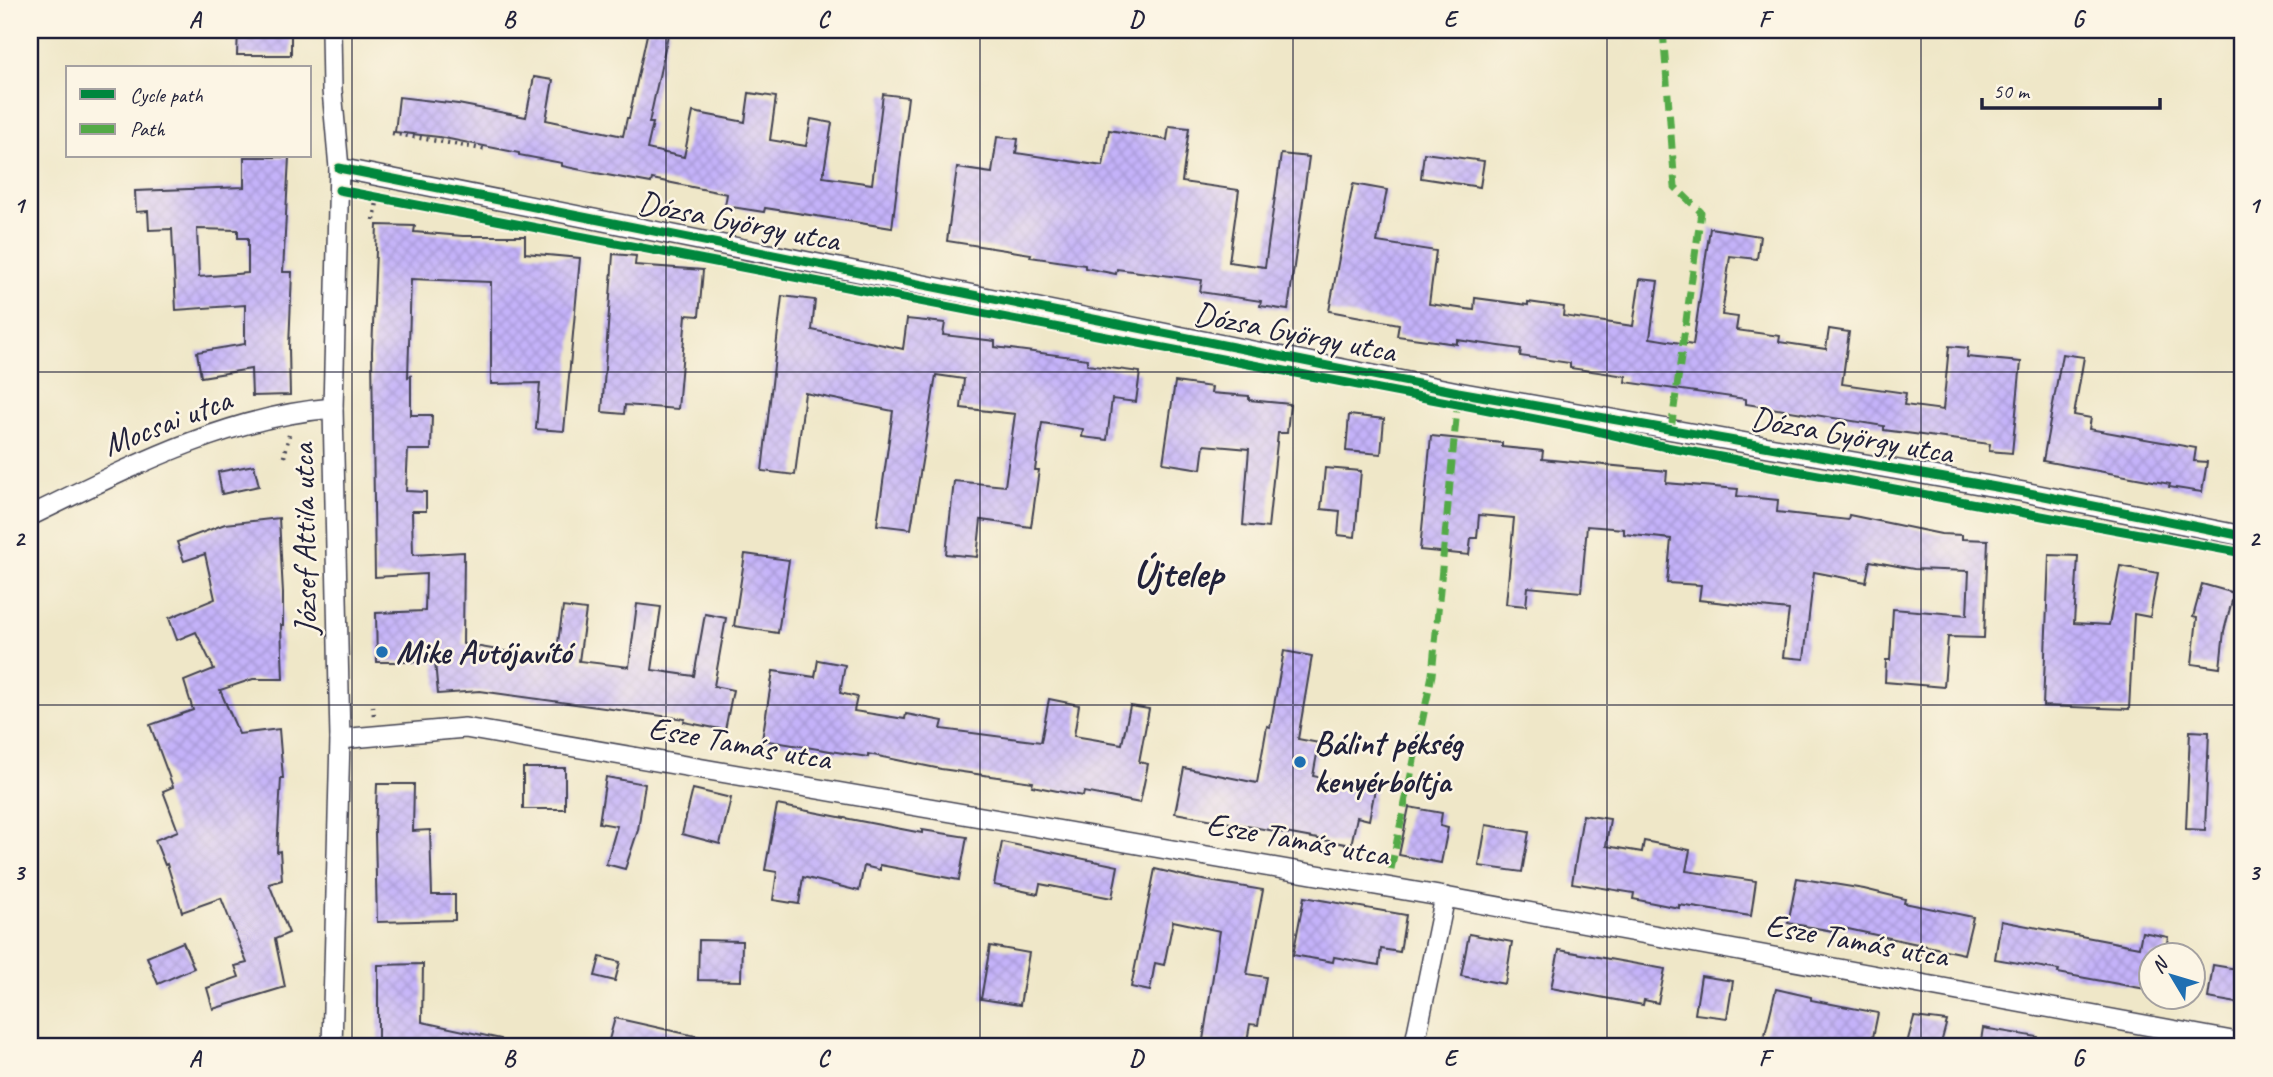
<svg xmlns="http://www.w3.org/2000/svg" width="2273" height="1077" viewBox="0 0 2273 1077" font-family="Caveat,sans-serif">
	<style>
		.building { fill: url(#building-cross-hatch); fill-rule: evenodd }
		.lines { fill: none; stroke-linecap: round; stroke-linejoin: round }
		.street-casing { stroke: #414050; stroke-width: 22 }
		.path { stroke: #414050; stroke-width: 4.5; stroke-dasharray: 2 5; stroke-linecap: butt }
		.street { stroke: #fff; stroke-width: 19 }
		.quiet { stroke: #53aa46; stroke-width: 7; stroke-dasharray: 14 7; stroke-linecap: butt }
		.cycleway-casing { stroke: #fcf5e5; stroke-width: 13 }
		.cycleway { stroke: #00873e; stroke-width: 9 }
		.grid { fill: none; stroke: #22223b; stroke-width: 2; stroke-opacity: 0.55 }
		.poi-dot { fill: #1f6fb2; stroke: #fcf5e5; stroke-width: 2.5 }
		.labels { text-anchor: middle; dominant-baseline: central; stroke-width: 5; stroke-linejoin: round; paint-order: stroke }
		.street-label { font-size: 33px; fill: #22223b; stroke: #fcf5e5 }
		.poi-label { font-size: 33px; font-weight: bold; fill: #22223b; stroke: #fcf5e5; text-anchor: start }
		.district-label { font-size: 40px; font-weight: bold; fill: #22223b; stroke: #fcf5e5 }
		.neatline { fill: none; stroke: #22223b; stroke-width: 2.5 }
		.grid-label { font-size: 23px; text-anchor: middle; font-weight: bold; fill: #22223b }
	</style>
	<defs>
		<pattern id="building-cross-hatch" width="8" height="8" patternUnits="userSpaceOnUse" patternTransform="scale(1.75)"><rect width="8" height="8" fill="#c4b2f9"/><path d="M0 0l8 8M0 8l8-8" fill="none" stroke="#a899d6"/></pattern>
	</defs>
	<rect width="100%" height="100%" fill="#fcf5e5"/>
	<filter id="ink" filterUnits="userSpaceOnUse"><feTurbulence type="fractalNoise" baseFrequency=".0143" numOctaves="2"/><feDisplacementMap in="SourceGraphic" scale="14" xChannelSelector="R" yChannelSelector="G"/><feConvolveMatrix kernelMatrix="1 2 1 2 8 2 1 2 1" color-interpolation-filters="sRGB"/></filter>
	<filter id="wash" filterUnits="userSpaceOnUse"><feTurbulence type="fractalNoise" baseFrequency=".00686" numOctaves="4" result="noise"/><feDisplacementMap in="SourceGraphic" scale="28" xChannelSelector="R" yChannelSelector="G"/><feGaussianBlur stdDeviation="1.57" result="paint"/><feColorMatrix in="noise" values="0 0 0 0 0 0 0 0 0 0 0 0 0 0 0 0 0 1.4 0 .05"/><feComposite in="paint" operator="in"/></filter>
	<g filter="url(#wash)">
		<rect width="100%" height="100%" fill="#efe7c8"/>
		<g id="blocks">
			<!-- building -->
			<g class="building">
				<polygon points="238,30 291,30 291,55 237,55"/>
				<polygon points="648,30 669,30 649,123 653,123 647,149 684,157 693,112 745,122 749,93 776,97 770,140 806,146 811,119 832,123 823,177 872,184 883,94 908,97 892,228 765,208 764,212 725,206 727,194 652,179 651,183 596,173 562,166 562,163 519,155 519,153 439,137 395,132 399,97 458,104 526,117 534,77 553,80 546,120 623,136 627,118 629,118"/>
				<polygon points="1169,126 1189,128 1182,182 1239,190 1229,262 1265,267 1281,154 1309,157 1288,310 1260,306 1261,301 1200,292 1202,280 1117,269 1116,274 1085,268 1085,265 1030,257 1031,254 947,241 957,168 992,173 997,137 1018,139 1016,153 1103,166 1109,130 1167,140"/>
				<polygon points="1424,153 1484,161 1480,187 1421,178"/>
				<path d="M244,157H289L283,272H292L289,348L290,395L252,396L251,369L201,377L197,352L245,344V305L176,310L172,229L149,230L148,211L136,212L135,191L244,187ZM197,229L238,230V238H248V273L199,277Z"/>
				<polygon points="1353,184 1387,190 1377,242 1436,251 1429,304 1474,310 1475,298 1528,305 1528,302 1564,307 1563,316 1633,326 1640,279 1658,281 1650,338 1693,345 1710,228 1760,236 1757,259 1730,256 1722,315 1738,317 1736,330 1780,336 1779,342 1826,349 1829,329 1849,332 1842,384 1906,393 1904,405 1943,410 1949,346 1968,348 1967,357 2021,362 2012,453 1989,451 1990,444 1884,430 1884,426 1746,404 1746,399 1625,382 1626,376 1570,368 1570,363 1520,356 1521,349 1457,340 1457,344 1397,336 1399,324 1329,311"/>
				<polygon points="377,225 415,226 414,232 463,236 525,236 525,253 580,258 564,431 536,429 540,383 491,384 491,282 411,279 408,377 411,376 411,415 432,415 431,450 408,450 406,491 426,492 426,511 412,511 413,555 464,552 463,644 550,659 551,657 556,657 563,607 586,610 579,661 629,667 637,604 661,607 652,670 694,676 705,614 726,618 714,686 733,690 725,730 684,722 685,719 480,691 438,694 435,662 377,662 376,613 425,611 426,574 375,577 372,352"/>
				<polygon points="613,254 636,256 635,265 703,270 699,316 686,315 678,409 625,405 624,414 602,412"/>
				<polygon points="782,296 815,300 812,330 903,349 907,319 945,323 943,335 995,341 995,347 1088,359 1087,365 1140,372 1136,402 1112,399 1107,440 1082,437 1083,429 1042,423 1035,470 1039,470 1031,527 981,520 977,557 946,554 954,481 1005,486 1015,414 961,408 964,379 936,375 911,529 877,525 893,411 805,393 795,475 762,471"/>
				<polygon points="2062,354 2084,357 2074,415 2091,418 2089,429 2196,448 2194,461 2207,462 2202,492 2169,487 2170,484 2043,461"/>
				<polygon points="1175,382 1212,387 1211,393 1249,396 1249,400 1290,404 1287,433 1278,433 1268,528 1243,525 1249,449 1204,445 1201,469 1163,463"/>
				<polygon points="1349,415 1384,419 1381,454 1346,451"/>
				<polygon points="1431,436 1502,443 1502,447 1543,451 1542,459 1667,471 1666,483 1738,489 1737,496 1778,500 1777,512 1848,520 1849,515 1941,534 1962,535 1962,539 1988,540 1984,638 1948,637 1944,687 1885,682 1886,660 1890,660 1893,609 1967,615 1969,571 1914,569 1870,561 1866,582 1814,572 1804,659 1783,657 1789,610 1699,600 1701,585 1667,583 1671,539 1624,534 1624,529 1587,526 1581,592 1528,587 1526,606 1506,604 1514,518 1479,515 1477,538 1471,538 1469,555 1420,550"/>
				<polygon points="254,465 259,486 222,494 218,472"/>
				<polygon points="1325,468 1361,471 1355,537 1338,535 1340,511 1321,509"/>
				<polygon points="279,518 283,593 283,625 281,625 283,679 253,679 220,690 239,734 279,729 283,778 281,778 277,852 280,851 282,880 269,884 289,933 275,939 285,987 213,1009 207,988 239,977 235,966 247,963 221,898 182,912 167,864 165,865 155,840 178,831 163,791 173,787 150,725 193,710 184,681 214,669 196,632 177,640 169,618 215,599 205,554 184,561 177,542 225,524"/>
				<polygon points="745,554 789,560 778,633 734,626"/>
				<polygon points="2049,555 2078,556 2074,623 2109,625 2120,566 2158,573 2150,617 2134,614 2129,709 2043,706"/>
				<polygon points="2202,584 2234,593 2224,631 2220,668 2192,664 2197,618 2193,617"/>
				<polygon points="1284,651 1312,656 1298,739 1319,743 1313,776 1375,789 1369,820 1357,817 1351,845 1175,813 1184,768 1257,783 1267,726 1270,727"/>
				<polygon points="818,660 845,665 840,693 857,697 854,711 905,719 906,714 943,721 941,729 1041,742 1049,699 1079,705 1074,736 1122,744 1130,706 1149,709 1139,762 1148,764 1140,803 1084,792 1083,796 1032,786 1033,782 941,769 868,754 868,757 762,740 773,671 815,677"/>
				<polygon points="2190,731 2209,732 2205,830 2186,829"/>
				<rect x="523" y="768" width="42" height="41"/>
				<polygon points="606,777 645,784 638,830 625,869 606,864 617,826 599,823"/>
				<polygon points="377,784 414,784 413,831 430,830 432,895 455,895 455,920 377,922 375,832"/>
				<polygon points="693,789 731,798 720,844 682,834"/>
				<polygon points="777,805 922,833 922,830 967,837 959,880 880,865 880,870 864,866 859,891 803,877 799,904 773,900 777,872 765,870"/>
				<polygon points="1409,807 1442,813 1440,826 1448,828 1441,863 1399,855"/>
				<polygon points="1583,815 1610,819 1606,846 1642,852 1644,841 1690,850 1686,871 1756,881 1751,916 1679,905 1679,908 1633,899 1634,893 1572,883"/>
				<polygon points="1486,825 1529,832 1522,872 1479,866"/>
				<polygon points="1002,842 1118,866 1112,898 1040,884 1038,894 994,885"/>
				<polygon points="1155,869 1197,879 1263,890 1247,974 1266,977 1258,1025 1250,1024 1246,1047 1203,1040 1220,931 1173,921 1164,965 1155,963 1150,991 1131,987"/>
				<polygon points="1797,878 1864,889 1905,899 1904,903 1973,917 1964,954 1834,926 1833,931 1788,923"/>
				<polygon points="1304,897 1406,915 1400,952 1381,949 1379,965 1334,957 1333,962 1293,955"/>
				<polygon points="2001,921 2139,947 2142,932 2168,937 2165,955 2151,955 2151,990 2058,973 2059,970 1995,959"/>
				<polygon points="1469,934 1512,942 1505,984 1461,976"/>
				<polygon points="699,940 742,941 741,981 698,980"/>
				<polygon points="183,942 194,968 158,984 147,957"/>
				<polygon points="990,946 1029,953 1020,1005 981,999"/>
				<polygon points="1559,950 1665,969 1658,1003 1644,1000 1643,1005 1551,988"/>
				<polygon points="600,957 620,962 615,981 595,976"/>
				<polygon points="423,964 422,1022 501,1039 500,1047 435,1047 436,1040 378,1042 378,965"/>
				<polygon points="2213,965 2243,970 2243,1004 2208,998"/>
				<polygon points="1701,976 1733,981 1727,1018 1695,1014"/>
				<polygon points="1776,989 1811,997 1811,1000 1878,1013 1871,1047 1762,1047"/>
				<polygon points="1914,1017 1947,1021 1940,1047 1906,1047"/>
				<polygon points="615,1018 709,1039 708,1047 607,1047"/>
				<polygon points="1983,1028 2038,1037 2038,1047 1980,1047"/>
			</g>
		</g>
	</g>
	<g filter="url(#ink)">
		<use href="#blocks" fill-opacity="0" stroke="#414050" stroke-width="2"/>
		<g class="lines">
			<defs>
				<g id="street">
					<polyline points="331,30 332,90 339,168 333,408 340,739 332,1047"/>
					<polyline points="339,168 1458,392 2024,492 2243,536"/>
					<path d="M30,516C127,469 224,417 333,408"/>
					<polyline points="340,739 465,728 1445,897 2243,1043"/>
					<polyline points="1414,1047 1445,897"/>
				</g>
			</defs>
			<!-- street casing -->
			<use href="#street" class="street-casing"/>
			<!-- path -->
			<g class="path">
				<polyline points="392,133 488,150"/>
				<polyline points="374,220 378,196"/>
				<polyline points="284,457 289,435"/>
				<polyline points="373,706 374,716"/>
			</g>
			<!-- street -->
			<use href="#street" class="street"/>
			<!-- quiet -->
			<g class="quiet">
				<polyline points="1663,30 1675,187 1701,212 1671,430"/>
				<polyline points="1391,869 1432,675 1458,398"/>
			</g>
			<defs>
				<g id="cycleway">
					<polyline points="339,168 1458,392 2024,492 2243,536"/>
					<polyline points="339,190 1588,429 1666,447 2243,553"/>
				</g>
			</defs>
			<!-- cycleway casing -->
			<use href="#cycleway" class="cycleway-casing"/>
			<!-- cycleway -->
			<use href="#cycleway" class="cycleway"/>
		</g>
	</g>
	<!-- grid -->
	<path class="grid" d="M352,30V1047M666,30V1047M980,30V1047M1293,30V1047M1607,30V1047M1921,30V1047M30,372H2243M30,705H2243"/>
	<!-- markers -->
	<g class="poi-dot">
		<circle cx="382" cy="652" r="7"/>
		<circle cx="1300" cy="762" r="7"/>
	</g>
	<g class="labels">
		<!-- street labels -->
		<g class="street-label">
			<text transform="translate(739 221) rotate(11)">Dózsa György utca</text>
			<text transform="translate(1295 332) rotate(11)">Dózsa György utca</text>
			<text transform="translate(167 422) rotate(-21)">Mocsai utca</text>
			<text transform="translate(1852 435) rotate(10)">Dózsa György utca</text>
			<text transform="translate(304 539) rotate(-91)">József Attila utca</text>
			<text transform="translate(740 743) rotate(10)">Esze Tamás utca</text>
			<text transform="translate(1298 839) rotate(10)">Esze Tamás utca</text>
			<text transform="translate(1857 940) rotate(10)">Esze Tamás utca</text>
		</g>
		<!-- poi labels -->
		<g class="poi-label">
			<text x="396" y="652">Mike Autójavító</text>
			<text x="1314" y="743">Bálint pékség<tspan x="1314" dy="38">kenyérboltja</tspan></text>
		</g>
		<!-- district labels -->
		<g class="district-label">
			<text x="1178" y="573">Újtelep</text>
		</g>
	</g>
	<!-- margin -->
	<rect width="2273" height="1077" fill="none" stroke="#fcf5e5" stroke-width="77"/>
	<!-- legend -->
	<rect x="66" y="66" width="245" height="91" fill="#fcf5e5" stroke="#a5a1a1" stroke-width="2"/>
	<rect x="80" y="89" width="35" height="10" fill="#00873e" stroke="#a5a1a1" stroke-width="2"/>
	<text x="130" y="102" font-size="21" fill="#22223b">Cycle path</text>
	<rect x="80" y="124" width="35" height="10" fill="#53aa46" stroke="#a5a1a1" stroke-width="2"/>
	<text x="130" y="136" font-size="21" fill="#22223b">Path</text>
	<!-- north arrow -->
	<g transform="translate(2172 976) rotate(308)"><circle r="33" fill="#fcf5e5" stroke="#a5a1a1" stroke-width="2"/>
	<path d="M0-5L12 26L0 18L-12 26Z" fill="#1f6fb2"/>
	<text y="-10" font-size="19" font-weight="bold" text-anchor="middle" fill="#22223b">N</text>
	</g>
	<!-- scale -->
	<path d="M1982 98v10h178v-10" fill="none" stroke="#22223b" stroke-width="3.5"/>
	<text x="1993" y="98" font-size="21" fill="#22223b" stroke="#fcf5e5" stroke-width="5" paint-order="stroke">50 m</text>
	<rect x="38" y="38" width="2196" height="1000" class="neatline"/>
	<g class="grid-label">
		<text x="195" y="27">A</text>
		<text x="509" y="27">B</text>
		<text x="823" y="27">C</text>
		<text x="1136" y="27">D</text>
		<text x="1450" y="27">E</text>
		<text x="1764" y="27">F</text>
		<text x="2078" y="27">G</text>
		<text x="19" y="213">1</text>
		<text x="2254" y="213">1</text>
		<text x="19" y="546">2</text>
		<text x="2254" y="546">2</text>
		<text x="19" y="880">3</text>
		<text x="2254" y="880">3</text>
		<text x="195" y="1066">A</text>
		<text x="509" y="1066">B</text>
		<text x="823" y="1066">C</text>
		<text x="1136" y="1066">D</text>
		<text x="1450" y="1066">E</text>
		<text x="1764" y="1066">F</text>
		<text x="2078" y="1066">G</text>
	</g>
</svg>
